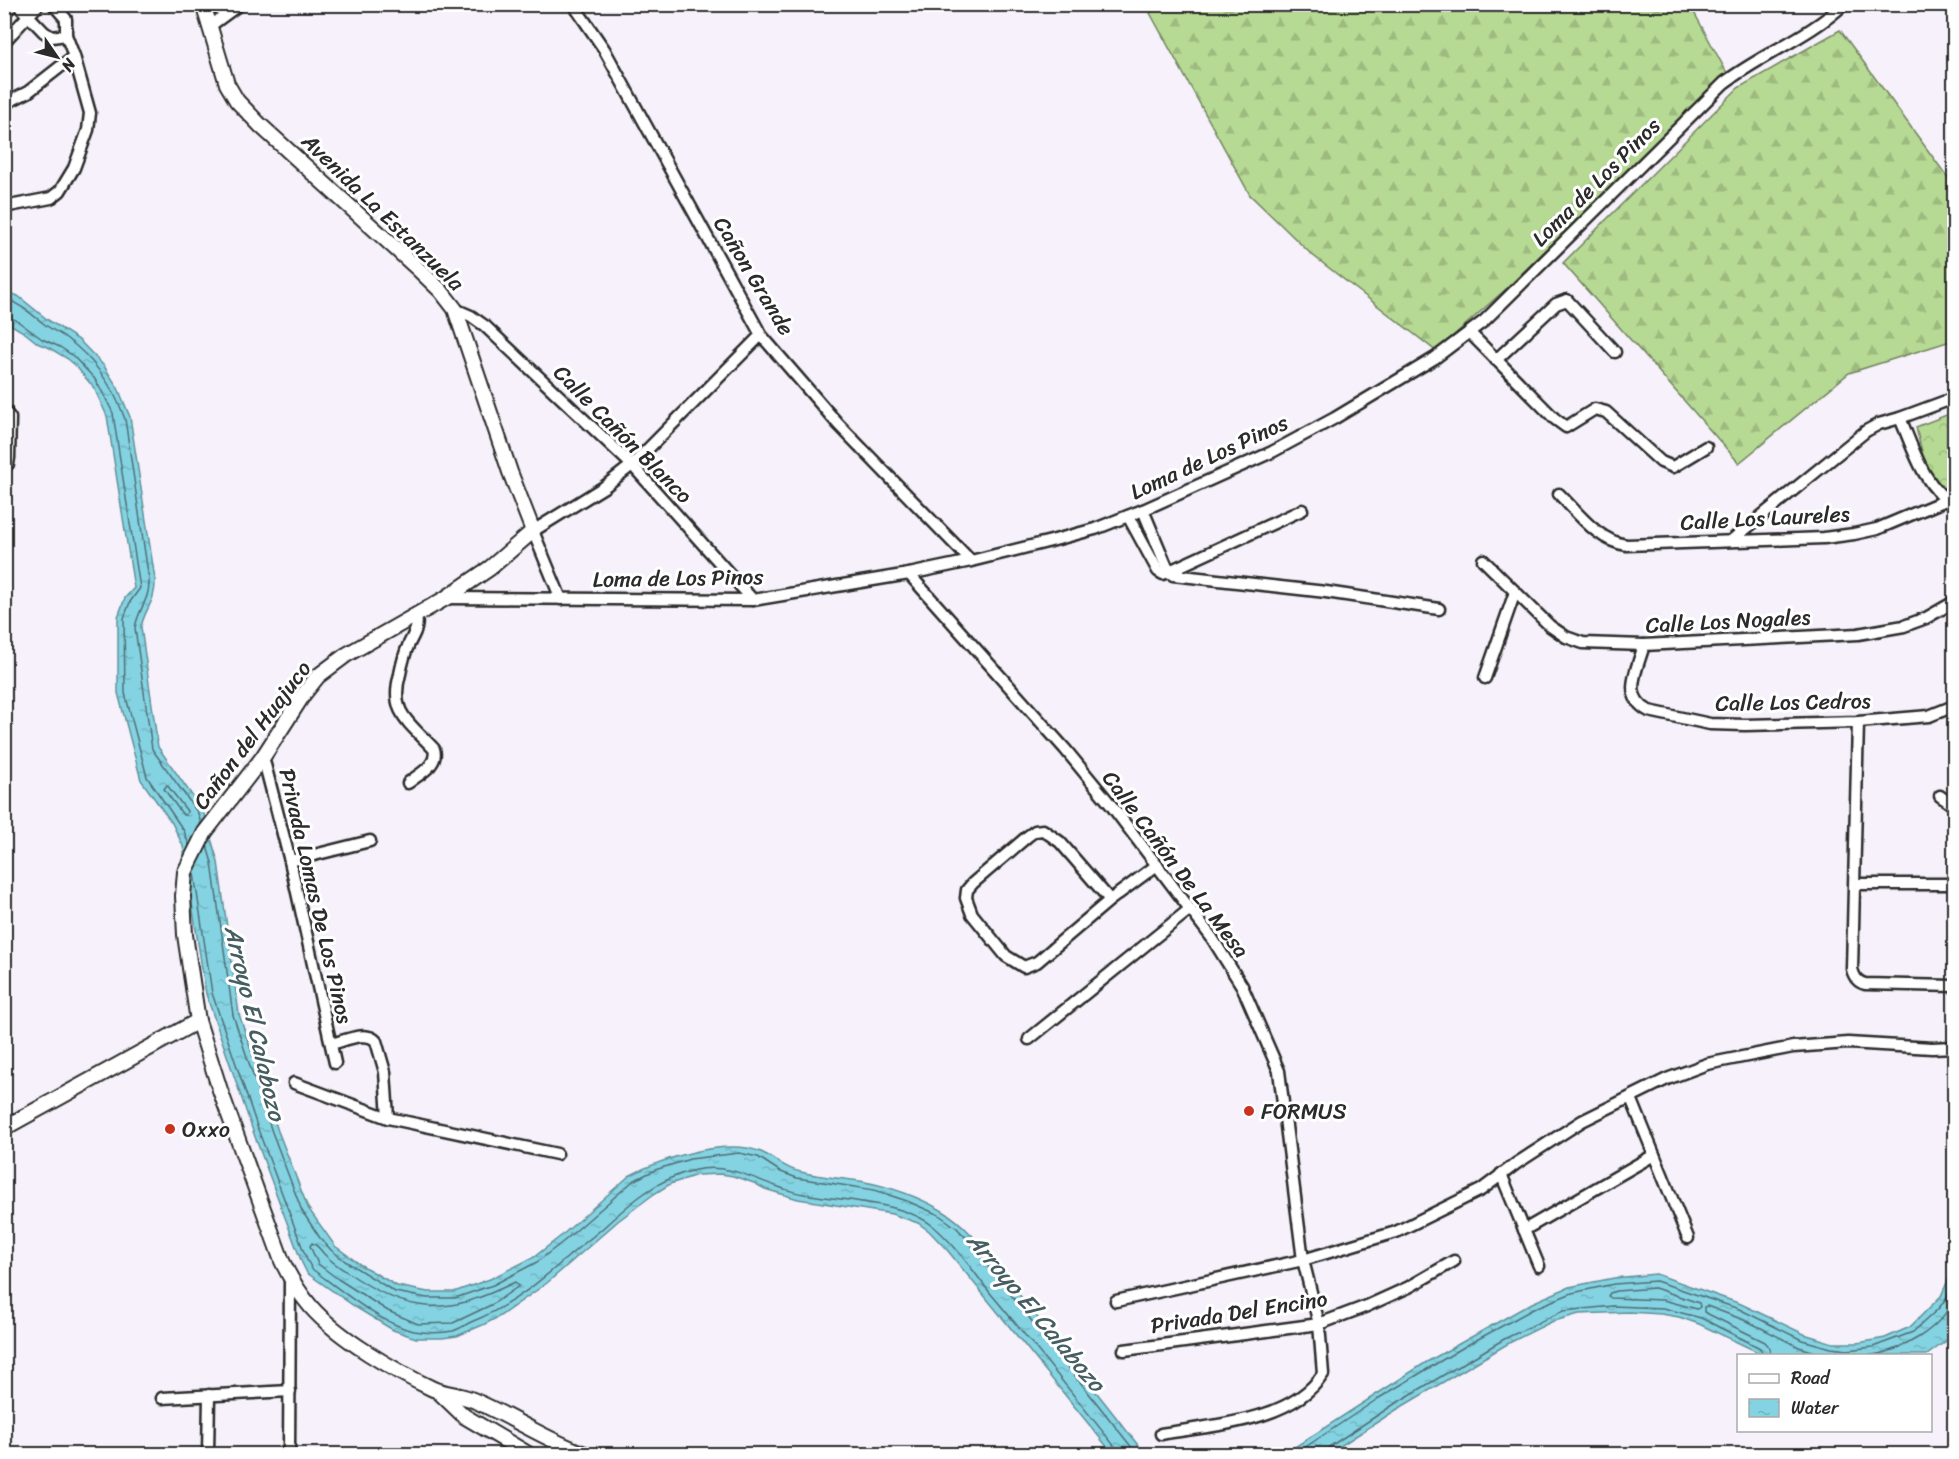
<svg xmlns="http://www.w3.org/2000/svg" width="1959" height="1459" viewBox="0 0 1959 1459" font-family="Sriracha,sans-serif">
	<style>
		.forest { fill: url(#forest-firs); stroke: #70825f; stroke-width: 1.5 }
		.park { fill: url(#park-crowns); stroke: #70825f; stroke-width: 1.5 }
		.water { fill: url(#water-ripples); stroke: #609099; stroke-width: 1.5 }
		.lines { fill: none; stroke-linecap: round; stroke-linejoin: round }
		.shore { stroke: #4f6e74; stroke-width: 1.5 }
		.minor-casing { stroke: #2b2b2b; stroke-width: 15 }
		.tertiary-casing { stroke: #2b2b2b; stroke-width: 18 }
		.minor { stroke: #fff; stroke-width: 10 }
		.tertiary { stroke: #fff; stroke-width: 14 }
		.poi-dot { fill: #c8321e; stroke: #fff; stroke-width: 2 }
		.labels { text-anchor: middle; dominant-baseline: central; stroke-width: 6; stroke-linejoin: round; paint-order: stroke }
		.street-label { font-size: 22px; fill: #2b2b2b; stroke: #fff }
		.poi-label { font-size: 22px; fill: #2b2b2b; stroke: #fff; text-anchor: start }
		.water-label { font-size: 24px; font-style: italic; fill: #465d62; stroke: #fff }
	</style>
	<defs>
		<pattern id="forest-firs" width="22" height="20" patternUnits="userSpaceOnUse" patternTransform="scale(1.5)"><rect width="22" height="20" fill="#b6d993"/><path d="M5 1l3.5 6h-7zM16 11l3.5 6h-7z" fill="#9dba7f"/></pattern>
		<pattern id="park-crowns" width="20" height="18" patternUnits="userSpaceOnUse" patternTransform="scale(1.5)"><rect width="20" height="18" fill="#b6d993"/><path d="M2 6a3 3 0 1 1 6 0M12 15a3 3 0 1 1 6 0" fill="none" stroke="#9dba7f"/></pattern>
		<pattern id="water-ripples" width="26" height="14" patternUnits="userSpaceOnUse" patternTransform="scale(1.5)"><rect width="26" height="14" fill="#84d3e2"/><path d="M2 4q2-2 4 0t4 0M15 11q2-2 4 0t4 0" fill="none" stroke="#72b5c2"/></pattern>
	</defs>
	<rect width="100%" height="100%" fill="#f6f1fa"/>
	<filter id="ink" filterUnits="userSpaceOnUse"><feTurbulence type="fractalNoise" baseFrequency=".0167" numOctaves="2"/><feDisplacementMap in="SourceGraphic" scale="12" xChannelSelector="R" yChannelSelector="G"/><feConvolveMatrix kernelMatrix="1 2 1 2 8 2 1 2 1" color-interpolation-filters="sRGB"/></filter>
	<g filter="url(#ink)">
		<!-- forest -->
		<g class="forest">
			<polygon points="1159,4 1690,5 1727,73 1506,289 1436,351 1311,254 1250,195 1150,13"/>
			<polygon points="1840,30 1954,186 1954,340 1849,373 1739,463 1563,263 1738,88"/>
		</g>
		<!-- park -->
		<path class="park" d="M1954,412V496C1926,478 1923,458 1916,427Z"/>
		<!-- water -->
		<g class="water">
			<path d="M5,291L18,296L48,320L79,340L104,366L118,388L130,417L155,579C156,602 145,608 141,627L158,747L203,811L218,862L239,1014L278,1131L308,1208L335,1246L361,1265L397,1286L428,1292H454L490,1279L534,1257L561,1236L629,1176C660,1159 727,1137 761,1152C775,1158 785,1169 801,1172C820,1177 840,1178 860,1181C887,1186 917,1196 941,1210C970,1226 989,1257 1009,1282C1055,1339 1100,1397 1145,1454H1113L948,1251L929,1231L918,1223L892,1214L798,1199L765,1189L754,1183L733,1176L721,1174L697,1175L670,1184L654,1194L618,1221L547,1283L500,1316L485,1324L457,1336L442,1338H416L393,1330L357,1308L307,1273L302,1263L254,1134L206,994L183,846L172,823L141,780L118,693V617L125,598L134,588L107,416L94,388L75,365L68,359L48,347L39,344L25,333L5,321Z"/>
			<polygon points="1954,1267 1954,1335 1927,1355 1764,1355 1699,1324 1679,1317 1661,1314 1629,1312 1579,1314 1551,1322 1509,1343 1396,1410 1328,1454 1284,1454 1425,1363 1532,1303 1569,1287 1614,1278 1656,1274 1741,1304 1804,1334 1833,1343 1858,1343 1885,1338 1910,1327 1941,1296"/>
		</g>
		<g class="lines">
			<!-- shore -->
			<g class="shore">
				<path d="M4,298C20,304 30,313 43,323C50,329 59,333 66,338C95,359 113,386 125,419L149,580C150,600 138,609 135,628L152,749L198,813L201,824"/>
				<polyline points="4,316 16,320 42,339 60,347 72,355 94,378 103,393 113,413 115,427 140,588 130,602 124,618 125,693 147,777 184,831 189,845"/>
				<polygon points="167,785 187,811 186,815 183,815 164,789"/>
				<polyline points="207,846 212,863 233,1015 272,1132 302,1211 320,1238 331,1250 345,1261 395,1292 427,1298 455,1298 493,1285 537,1262 564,1241 633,1181 655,1170 690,1159 739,1153 758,1157 781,1172 797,1178 874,1190 907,1201 939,1215 957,1228 966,1238 1137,1454"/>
				<path d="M194,873L212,993L259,1132L307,1260L312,1269C341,1290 379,1323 414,1331C426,1333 441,1333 453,1331C460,1329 465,1325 471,1322C512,1306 544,1278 577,1249C586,1242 595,1235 604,1227C630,1203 658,1178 695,1170C735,1161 766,1188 804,1194C843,1201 902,1201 933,1226C956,1245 973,1271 991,1294C1034,1345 1075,1397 1116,1448L1117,1454"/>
				<path d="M312,1243C318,1245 320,1250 325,1255C331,1261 339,1267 347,1272C412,1316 446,1316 515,1282L519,1286L493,1304L453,1323L418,1324L388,1311L338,1279L318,1264L310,1246Z"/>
				<polygon points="1655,1288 1699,1303 1700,1307 1697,1309 1663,1300 1611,1298 1608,1296 1610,1293 1616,1291"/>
				<polyline points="1771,1356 1770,1348 1765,1342 1704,1312 1704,1307 1707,1306 1749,1322 1799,1347 1829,1356"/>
				<path d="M1869,1356C1902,1351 1940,1330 1954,1299"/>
				<polyline points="1295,1454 1379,1398 1469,1344 1535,1308 1572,1293 1614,1284 1656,1281 1739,1309 1802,1340 1831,1348 1847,1350 1873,1347 1913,1332 1938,1309 1946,1299 1954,1281"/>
				<polyline points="1326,1454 1329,1447 1393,1405 1506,1338 1563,1311 1613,1306 1663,1308 1701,1318 1760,1348 1764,1356"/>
			</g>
			<defs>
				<g id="minor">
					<polyline points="17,4 44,32 52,37 66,35"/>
					<polyline points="573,4 604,49 761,335 838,424 971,561"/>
					<polyline points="4,13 14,4"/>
					<polyline points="210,26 240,4"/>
					<polyline points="4,42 39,4"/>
					<polyline points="4,104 28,92 74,56"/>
					<polyline points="4,207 51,198 60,191 74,168 88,130 90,113 74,56 66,35 66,19 53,4"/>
					<polyline points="455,309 471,316 485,326 632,465 753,600"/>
					<polyline points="1469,332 1555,419 1566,427 1595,409 1606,412 1661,462 1673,467 1706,447"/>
					<polyline points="1496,360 1556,304 1567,300 1615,352"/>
					<polyline points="4,410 10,418 9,458 8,464 4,467"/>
					<path d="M1900,418C1914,450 1923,486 1954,505"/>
					<path d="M1559,494C1578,513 1599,542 1627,545L1824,538L1854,534L1877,529L1946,500"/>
					<polyline points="1143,510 1169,572 1173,575 1326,592 1439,609"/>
					<polyline points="1128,516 1158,571 1163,574 1302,510"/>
					<polyline points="1732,540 1866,431 1879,424 1900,418 1954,398"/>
					<polyline points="1483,560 1550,626 1566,637 1583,643 1644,645 1858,634 1904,626 1926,618 1954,602"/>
					<path d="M909,574L1065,749L1111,805L1212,938L1242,986L1279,1071L1303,1260L1319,1324L1323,1374C1292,1422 1212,1425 1161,1434"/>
					<path d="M446,598L753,600L909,574L971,561L1051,541L1095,529L1143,510L1272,452L1335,418L1435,358L1484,321L1724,83C1762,54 1809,37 1844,4"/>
					<polyline points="561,599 533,531 604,487 632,465 761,335"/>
					<path d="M1644,645C1637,670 1621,696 1649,711L1710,724L1745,725L1858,722L1929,716L1954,706"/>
					<polyline points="1485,678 1515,592"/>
					<path d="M1858,722L1852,969C1854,977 1857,982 1865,984L1954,986"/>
					<polyline points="263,757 290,861 335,1063"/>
					<path d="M408,783C419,774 439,765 434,749C409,722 389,713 400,674C402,664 404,655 408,646C413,635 419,628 416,616"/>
					<polyline points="1940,796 1954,806"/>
					<polyline points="290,861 370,841"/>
					<polyline points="1855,884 1954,884"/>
					<polyline points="1110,900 1060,842 1043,830 1035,831 1028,836 973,883 967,890 966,898 972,914 1006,956 1024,967 1037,962 1110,900 1157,865"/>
					<polyline points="1029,1039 1190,909"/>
					<path d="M331,1044C344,1041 366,1030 376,1041L385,1072L388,1118"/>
					<polyline points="294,1083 388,1118 557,1154"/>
					<polyline points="1631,1098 1688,1238"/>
					<polyline points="1501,1174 1539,1266"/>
					<polyline points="1524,1230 1654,1155"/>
					<polyline points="1116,1301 1303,1260 1396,1232 1481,1190 1517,1163 1582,1121 1667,1079 1707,1064 1793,1047 1848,1043 1932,1048 1954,1047"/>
					<polyline points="1124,1350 1319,1324 1367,1306 1409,1287 1454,1261"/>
					<polyline points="162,1398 290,1391"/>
					<polyline points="208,1454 209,1395"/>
					<polyline points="289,1454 290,1278"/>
				</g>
				<g id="tertiary">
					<path d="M203,4L227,84L237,101L260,125L416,267L441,291L455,309L510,472L533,531L490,568L446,598L346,655L318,676L303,695L263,757L205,832L185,872L183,896L185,935L198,1021L220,1090L282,1261C290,1278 299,1293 311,1307C339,1339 395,1371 433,1389C446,1394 461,1395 473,1400C511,1416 546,1440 585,1454"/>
					<polyline points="4,1128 198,1021"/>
					<polyline points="438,1391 464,1416 528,1454"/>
				</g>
			</defs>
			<!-- minor casing -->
			<use href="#minor" class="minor-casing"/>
			<!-- tertiary casing -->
			<use href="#tertiary" class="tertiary-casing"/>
			<!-- minor -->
			<use href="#minor" class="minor"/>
			<!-- tertiary -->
			<use href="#tertiary" class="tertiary"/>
		</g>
	</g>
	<!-- markers -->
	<g class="poi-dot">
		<circle cx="1249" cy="1111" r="6"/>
		<circle cx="170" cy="1129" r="6"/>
	</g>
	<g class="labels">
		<!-- street labels -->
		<g class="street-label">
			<text transform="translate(1596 182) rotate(-45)">Loma de Los Pinos</text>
			<text transform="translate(383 212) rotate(44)">Avenida La Estanzuela</text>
			<text transform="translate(754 276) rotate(59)">Cañon Grande</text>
			<text transform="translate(623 434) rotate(45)">Calle Cañón Blanco</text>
			<text transform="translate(1209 457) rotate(-25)">Loma de Los Pinos</text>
			<text transform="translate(1765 518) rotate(-3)">Calle Los Laureles</text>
			<text transform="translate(678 578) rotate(-1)">Loma de Los Pinos</text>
			<text transform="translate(1728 621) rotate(-3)">Calle Los Nogales</text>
			<text transform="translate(1793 702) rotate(-1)">Calle Los Cedros</text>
			<text transform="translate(252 735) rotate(-53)">Cañon del Huajuco</text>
			<text transform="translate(1176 864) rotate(53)">Calle Cañón De La Mesa</text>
			<text transform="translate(316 896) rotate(77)">Privada Lomas De Los Pinos</text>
			<text transform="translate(1239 1312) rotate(-9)">Privada Del Encino</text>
		</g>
		<!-- poi labels -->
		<g class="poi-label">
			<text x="1261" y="1111">FORMUS</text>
			<text x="182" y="1129">Oxxo</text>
		</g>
		<!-- water labels -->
		<g class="water-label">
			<text transform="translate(255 1023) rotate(77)">Arroyo El Calabozo</text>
			<text transform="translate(1036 1312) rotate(50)">Arroyo El Calabozo</text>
		</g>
	</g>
	<!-- margin -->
	<rect width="1959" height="1459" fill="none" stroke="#fff" stroke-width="24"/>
	<rect x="12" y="12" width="1935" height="1435" fill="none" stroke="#2b2b2b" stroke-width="2" filter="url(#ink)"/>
	<!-- legend -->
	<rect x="1737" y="1354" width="195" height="78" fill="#ffffff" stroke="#aaaaaa" stroke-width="1.5"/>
	<rect x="1749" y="1374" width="30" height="9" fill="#ffffff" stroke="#aaaaaa" stroke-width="1.5"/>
	<text x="1791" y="1384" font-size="18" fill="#2b2b2b">Road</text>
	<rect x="1749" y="1399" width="30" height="18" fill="url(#water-ripples)" stroke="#aaaaaa" stroke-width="1.5"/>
	<text x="1791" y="1414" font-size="18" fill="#2b2b2b">Water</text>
	<!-- north arrow -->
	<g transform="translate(57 57) rotate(125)" stroke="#ffffff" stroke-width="4.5" paint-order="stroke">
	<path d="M0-4.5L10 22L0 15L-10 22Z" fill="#2b2b2b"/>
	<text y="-9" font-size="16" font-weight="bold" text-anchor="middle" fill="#2b2b2b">N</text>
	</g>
</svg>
